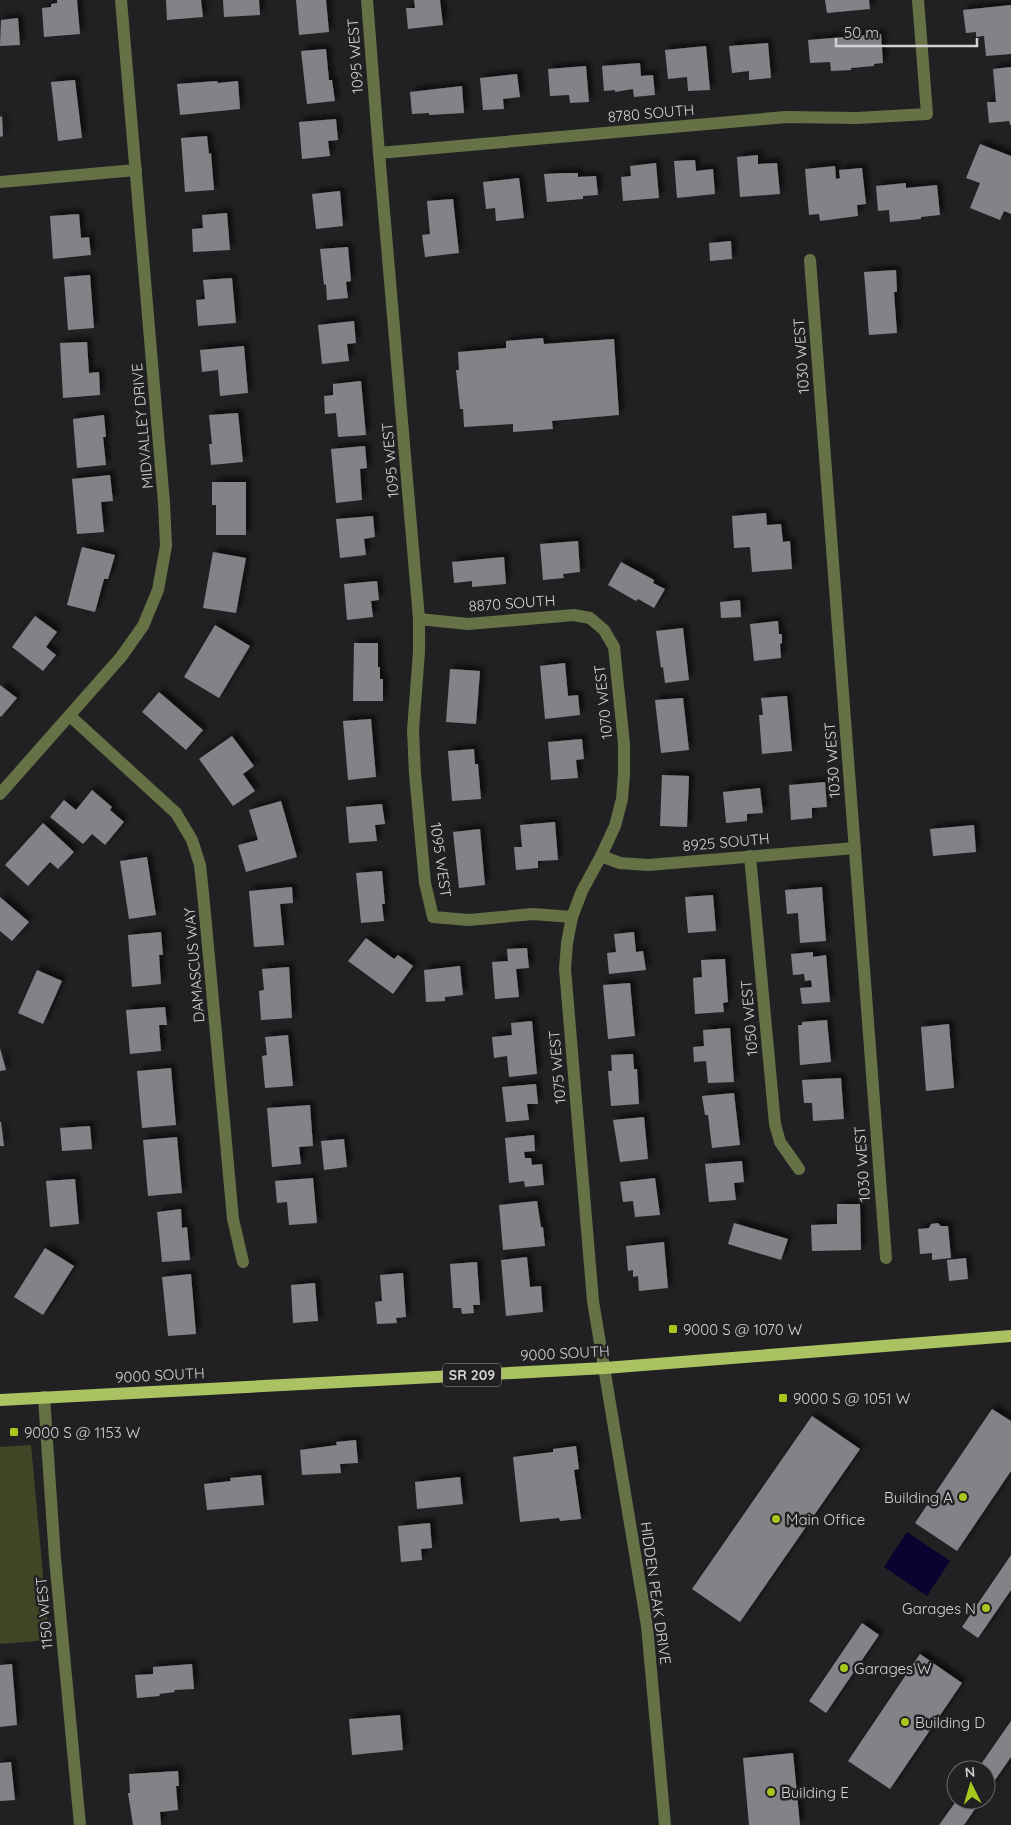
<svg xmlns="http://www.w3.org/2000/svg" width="1011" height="1825" viewBox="0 0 1011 1825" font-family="Quicksand,sans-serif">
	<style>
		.green { fill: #3f4726 }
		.water { fill: #0a022f }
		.building { fill: #828386; filter: url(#shadow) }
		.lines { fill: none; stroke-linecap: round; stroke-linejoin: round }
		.minor { stroke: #667145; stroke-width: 12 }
		.major { stroke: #abc263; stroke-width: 12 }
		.poi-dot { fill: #a8c71d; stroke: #212124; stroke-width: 2 }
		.labels { text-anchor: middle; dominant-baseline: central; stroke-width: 5; stroke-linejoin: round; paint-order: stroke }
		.shield { fill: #212124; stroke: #9e9ea0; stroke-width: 1 }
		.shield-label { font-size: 14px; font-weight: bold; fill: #d3d3d5 }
		.street-label { font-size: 15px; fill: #d3d3d5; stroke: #212124 }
		.poi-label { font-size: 15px; fill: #d3d3d5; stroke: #212124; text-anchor: start }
	</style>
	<defs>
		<filter id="shadow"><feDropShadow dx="4.5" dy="-4.5" stdDeviation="2.5" flood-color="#0009"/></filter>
	</defs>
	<rect width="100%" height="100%" fill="#212124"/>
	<!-- green -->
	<polygon class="green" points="31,1445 49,1640 0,1644 0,1447"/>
	<!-- water -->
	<polygon class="water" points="907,1532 950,1561 927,1596 884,1567"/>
	<!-- building -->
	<g class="building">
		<polygon points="57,0 77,0 80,34 44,37 42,8 51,7 51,4 57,3"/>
		<polygon points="166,0 201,0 203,17 167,20"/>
		<polygon points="223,0 259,0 260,15 224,17"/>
		<polygon points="296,0 326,0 329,32 299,35"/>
		<polygon points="414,0 440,0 443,25 408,29 406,8 415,8"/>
		<polygon points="825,0 869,0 870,9 827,13"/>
		<polygon points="1011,5 1011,54 986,56 984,36 976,37 976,32 966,33 963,10"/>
		<polygon points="18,18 20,45 0,46 1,20"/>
		<polygon points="881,34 883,63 874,64 874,66 851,68 851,70 831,71 830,62 810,63 808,40"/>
		<polygon points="768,43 771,78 749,80 749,71 732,73 729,46"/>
		<polygon points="706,46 710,90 688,91 687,77 668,79 665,50"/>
		<polygon points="326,49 329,80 332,80 335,101 307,104 301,51"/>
		<polygon points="640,63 641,76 653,75 655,95 634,97 633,89 615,92 615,90 604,91 602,66"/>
		<polygon points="586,66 589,102 570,103 569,95 550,96 548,69"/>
		<polygon points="1011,67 1011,125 1010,125 1009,121 989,123 987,102 996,102 993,69"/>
		<polygon points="517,74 520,97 503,99 504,109 483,110 480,78"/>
		<polygon points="75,80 82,138 58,141 51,82"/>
		<polygon points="217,81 218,83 238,81 240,109 180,115 177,84"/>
		<polygon points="462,86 464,113 429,115 429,113 412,114 410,92"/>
		<polygon points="2,116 3,136 0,137 0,117"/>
		<polygon points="336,119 338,140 328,141 330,156 302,159 299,122"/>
		<polygon points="207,136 209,154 211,153 214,190 185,192 181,138"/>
		<polygon points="980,144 1011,156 1011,214 1004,211 1000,220 970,208 980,183 966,178"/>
		<polygon points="758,155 758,164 777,163 780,194 740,197 737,157"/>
		<polygon points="695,160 696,171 713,169 715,194 677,198 674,161"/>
		<polygon points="656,163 659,198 623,201 621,177 631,176 630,166"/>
		<polygon points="835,166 836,179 840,178 839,170 862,168 866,204 857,205 858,216 820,221 819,214 809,215 805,169"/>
		<polygon points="565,173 578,173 578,177 596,176 598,195 583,196 583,199 547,202 544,174"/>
		<polygon points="519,178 524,218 496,221 495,208 486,209 483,182"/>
		<polygon points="906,183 906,188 937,185 940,215 921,217 921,219 890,222 889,210 878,211 876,186"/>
		<polygon points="340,191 343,226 316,229 312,194"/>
		<polygon points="453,199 459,253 425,257 422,235 430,234 427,201"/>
		<polygon points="227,213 230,250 193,252 192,229 203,228 202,215"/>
		<polygon points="79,214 81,238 89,237 91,255 53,259 50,216"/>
		<polygon points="731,241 732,259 710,261 709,243"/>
		<polygon points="348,247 351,281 346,282 348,298 327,300 326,284 324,285 320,249"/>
		<polygon points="896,270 897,292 894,292 897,333 869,335 864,272"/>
		<polygon points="90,275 94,328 68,330 64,277"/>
		<polygon points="232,278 236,323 198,326 196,300 205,299 203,280"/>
		<polygon points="354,321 356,343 347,344 349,361 322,364 318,325"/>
		<polygon points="543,338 544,344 614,339 619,415 552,421 553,429 513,432 513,424 464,427 463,409 460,409 456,370 459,370 458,352 506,348 506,341"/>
		<polygon points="87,342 89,373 99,372 100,395 63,398 60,343"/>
		<polygon points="244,346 248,393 220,396 218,370 202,372 200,350"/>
		<polygon points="361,381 366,435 338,437 336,413 325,414 324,396 333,395 333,384"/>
		<polygon points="238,413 243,462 211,465 209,444 212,444 209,415"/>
		<polygon points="104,415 106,437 103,437 106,465 77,468 73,419"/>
		<polygon points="365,446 367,468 360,469 362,500 336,503 331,449"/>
		<polygon points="110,475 113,501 101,502 104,532 77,534 72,479"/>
		<polygon points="212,482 246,482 246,535 216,535 216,505 212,505"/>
		<polygon points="766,513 767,525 781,524 783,542 790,541 792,569 752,572 750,547 734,548 732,516"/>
		<polygon points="373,516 375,537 364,539 366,555 340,558 336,519"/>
		<polygon points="578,541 580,572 563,574 564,578 543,580 540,544"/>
		<polygon points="82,547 115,555 108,579 104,579 95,612 67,605"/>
		<polygon points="213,552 246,558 236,613 203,608"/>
		<polygon points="504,557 506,584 472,587 472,581 454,583 452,562"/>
		<polygon points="621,562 654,580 653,583 665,589 654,608 638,599 636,601 608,585"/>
		<polygon points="377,581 379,600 371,601 373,617 347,620 344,584"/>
		<polygon points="740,600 741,617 721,618 720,602"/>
		<polygon points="35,616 57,632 46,647 56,655 43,671 12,647"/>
		<polygon points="778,621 779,634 782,634 782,643 780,644 781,658 754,661 750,624"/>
		<polygon points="215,625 250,646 219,698 184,677"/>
		<polygon points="683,628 689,680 665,683 663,667 661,668 656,631"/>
		<polygon points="354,643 378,643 378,667 380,667 380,679 383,679 383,701 353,701"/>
		<polygon points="565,663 568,696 578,695 580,715 545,719 540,666"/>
		<polygon points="450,669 480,671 476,724 446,722"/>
		<polygon points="0,685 17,698 1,717 0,716"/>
		<polygon points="159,692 203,730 186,750 142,712"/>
		<polygon points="787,696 792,751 762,754 759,715 763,715 761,698"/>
		<polygon points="683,698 689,750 661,753 655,700"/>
		<polygon points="371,719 376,777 348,780 343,721"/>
		<polygon points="232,736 254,766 243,774 255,791 233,806 199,759"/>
		<polygon points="582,739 584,759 576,760 578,778 551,780 548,742"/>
		<polygon points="474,749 475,764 478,764 481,799 452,801 448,751"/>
		<polygon points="662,775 689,776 687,827 660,826"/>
		<polygon points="825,782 827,807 812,808 812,818 791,820 789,785"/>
		<polygon points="760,788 763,813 747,814 747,821 726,823 723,792"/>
		<polygon points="92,790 112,807 110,810 124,822 105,845 92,834 83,844 50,817 64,800 76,810"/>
		<polygon points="281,801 297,857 246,872 238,845 258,840 249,810"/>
		<polygon points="382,804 385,824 375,825 377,841 349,843 346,807"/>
		<polygon points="555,822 558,860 538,861 538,868 516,870 514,847 522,847 520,825"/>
		<polygon points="43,823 74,852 58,869 50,862 28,886 5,865"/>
		<polygon points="974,825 976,852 933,856 930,829"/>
		<polygon points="480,829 485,885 459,888 453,832"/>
		<polygon points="147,857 156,915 129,919 120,861"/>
		<polygon points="382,871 385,904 382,904 384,921 361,923 356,873"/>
		<polygon points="292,887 293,903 280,904 284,945 254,947 249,891"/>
		<polygon points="822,887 826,941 800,943 798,913 787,914 785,890"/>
		<polygon points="713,895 716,931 688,933 685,897"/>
		<polygon points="0,897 29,922 12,941 0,931"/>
		<polygon points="161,932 163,955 159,955 161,984 132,987 128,935"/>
		<polygon points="634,932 636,952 643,951 646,970 609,974 607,953 616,952 614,934"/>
		<polygon points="366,938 394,959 398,955 413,966 393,994 348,961"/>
		<polygon points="527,948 529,968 516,969 519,997 495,999 492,962 508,961 507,949"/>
		<polygon points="813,952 813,957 826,955 830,1002 802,1004 800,988 812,987 811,980 805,981 804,974 793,975 791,954"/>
		<polygon points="725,959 728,1002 723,1003 724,1012 695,1014 693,978 702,977 701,960"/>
		<polygon points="460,966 463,995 445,997 445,1001 426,1002 424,970"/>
		<polygon points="289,967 292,1018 261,1020 259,991 264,990 262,969"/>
		<polygon points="37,970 62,981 43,1024 18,1013"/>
		<polygon points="630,983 635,1036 608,1039 603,985"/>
		<polygon points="165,1007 167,1025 159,1025 161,1051 130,1054 126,1010"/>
		<polygon points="827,1020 831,1062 800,1065 798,1025 802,1025 802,1022"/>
		<polygon points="532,1021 537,1074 509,1077 507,1056 494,1058 492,1037 512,1035 511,1023"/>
		<polygon points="949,1024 954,1088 926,1091 921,1027"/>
		<polygon points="730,1028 734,1082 708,1083 706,1061 694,1062 693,1047 704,1046 703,1030"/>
		<polygon points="288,1035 293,1086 265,1088 262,1056 267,1055 265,1037"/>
		<polygon points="0,1048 6,1070 0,1071"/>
		<polygon points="633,1054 634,1069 637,1069 639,1104 611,1106 608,1071 612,1071 611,1055"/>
		<polygon points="171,1068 176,1125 142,1128 137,1071"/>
		<polygon points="841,1078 844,1119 813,1121 812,1103 804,1103 802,1080"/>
		<polygon points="536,1084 538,1104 527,1104 529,1120 506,1122 502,1087"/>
		<polygon points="734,1093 740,1145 712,1148 708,1115 705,1115 702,1096"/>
		<polygon points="310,1105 313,1146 299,1147 301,1164 272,1167 267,1108"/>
		<polygon points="644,1117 648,1159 620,1162 613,1120"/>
		<polygon points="0,1122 1,1122 4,1146 0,1146"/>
		<polygon points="90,1126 92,1149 62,1151 60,1128"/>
		<polygon points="534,1135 535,1151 524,1152 525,1158 531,1158 532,1165 542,1164 544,1185 525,1187 524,1181 509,1183 505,1138"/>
		<polygon points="177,1137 182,1193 148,1196 143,1140"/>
		<polygon points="344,1139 347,1167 324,1170 321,1141"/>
		<polygon points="742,1161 744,1182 734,1183 736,1200 709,1202 705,1164"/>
		<polygon points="313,1178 317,1223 289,1225 287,1202 277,1203 275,1181"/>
		<polygon points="655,1178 660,1215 635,1217 633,1201 623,1202 620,1182"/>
		<polygon points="75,1179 79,1224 50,1227 46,1181"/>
		<polygon points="537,1201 541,1227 543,1227 545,1246 503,1250 499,1205"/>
		<polygon points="837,1204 860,1204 861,1250 812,1251 811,1225 837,1224"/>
		<polygon points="181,1209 182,1228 187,1227 190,1260 162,1262 157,1212"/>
		<polygon points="734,1223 788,1239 781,1260 728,1244"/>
		<polygon points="938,1223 941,1226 948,1226 951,1258 932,1260 932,1253 920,1254 918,1229 929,1228 931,1224"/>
		<polygon points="664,1242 668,1288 639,1291 638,1276 633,1277 633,1270 628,1271 626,1246"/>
		<polygon points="45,1248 74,1266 43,1315 14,1297"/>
		<polygon points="527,1257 530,1287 541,1286 543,1312 506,1316 501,1260"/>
		<polygon points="966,1258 968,1279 949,1281 947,1260"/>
		<polygon points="477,1262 480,1305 473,1305 474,1313 462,1314 461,1308 453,1308 450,1264"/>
		<polygon points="403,1273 406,1317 396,1318 397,1323 377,1324 375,1302 382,1301 380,1275"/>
		<polygon points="191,1274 196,1334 168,1336 162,1277"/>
		<polygon points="315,1283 318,1321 293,1323 291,1285"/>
		<polygon points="992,1409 1011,1421 1011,1471 957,1551 915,1523"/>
		<polygon points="812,1416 860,1449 740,1622 692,1589"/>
		<polygon points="356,1440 358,1463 340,1464 341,1473 302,1475 300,1450 337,1445 336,1442"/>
		<polygon points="576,1446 579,1469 574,1470 581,1519 560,1521 559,1518 520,1522 513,1457 553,1452 553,1449"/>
		<polygon points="261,1475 264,1505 207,1510 204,1484 231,1481 230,1478"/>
		<polygon points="460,1477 463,1504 417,1509 415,1482"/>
		<polygon points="430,1523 432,1548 421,1549 422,1560 401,1562 398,1526"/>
		<polygon points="1011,1555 1011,1590 978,1638 962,1627"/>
		<polygon points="862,1623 879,1635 826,1713 809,1701"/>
		<polygon points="920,1654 962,1683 890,1789 848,1761"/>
		<polygon points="12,1664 17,1725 0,1727 0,1665"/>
		<polygon points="192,1664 194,1689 174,1690 175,1692 159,1694 160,1696 137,1698 135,1675 153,1674 153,1667"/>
		<polygon points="400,1715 403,1750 352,1755 349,1719"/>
		<polygon points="1011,1721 1011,1757 986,1793 986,1770 977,1770"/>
		<polygon points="793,1753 800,1825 749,1825 743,1758"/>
		<polygon points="11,1762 15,1800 0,1801 0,1763"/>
		<polygon points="178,1771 179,1786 176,1786 178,1810 160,1812 161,1825 133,1825 128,1793 130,1793 129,1774"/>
		<polygon points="957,1800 981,1800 964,1825 939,1825"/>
	</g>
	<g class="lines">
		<!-- minor -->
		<g class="minor">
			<polyline points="367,0 379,153 419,619 419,652 413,730 415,774 425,883 433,917 469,920 533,914 572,917"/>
			<polyline points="379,153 786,117 857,118 927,114 918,0"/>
			<polyline points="0,182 136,170"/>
			<polyline points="810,260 886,1258"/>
			<polyline points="419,619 468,624 574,615 590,618 604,630 614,647 624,744 624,774 622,799 615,826 601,856 582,891 572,917 567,943 565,969 593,1301 647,1626 665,1825"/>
			<polyline points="70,716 176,813 192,840 200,865 204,903 233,1219 243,1262"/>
			<polyline points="0,794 121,657 143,626 158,590 166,546 164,503 121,0"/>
			<polyline points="601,856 620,863 648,865 855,848"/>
			<polyline points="750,856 775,1124 780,1142 799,1169"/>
			<polyline points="44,1397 55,1559 80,1825"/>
		</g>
		<!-- major -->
		<polyline class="major" points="0,1400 605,1368 1011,1336"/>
	</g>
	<!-- markers -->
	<g class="poi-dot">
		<rect x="668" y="1324" width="10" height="10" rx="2.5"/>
		<rect x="778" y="1393" width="10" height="10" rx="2.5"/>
		<rect x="9" y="1427" width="10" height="10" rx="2.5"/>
		<circle cx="963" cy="1497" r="5"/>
		<circle cx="776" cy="1519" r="5"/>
		<circle cx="986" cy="1608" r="5"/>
		<circle cx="844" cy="1668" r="5"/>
		<circle cx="905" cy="1722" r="5"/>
		<circle cx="771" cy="1792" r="5"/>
	</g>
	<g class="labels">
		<!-- shield labels -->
		<rect class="shield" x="443" y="1363.5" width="58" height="23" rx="4"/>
		<g class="shield-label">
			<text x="472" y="1375">SR 209</text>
		</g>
		<!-- street labels -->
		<g class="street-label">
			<text transform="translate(355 56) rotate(-94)">1095 WEST</text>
			<text transform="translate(651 113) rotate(-5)">8780 SOUTH</text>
			<text transform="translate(801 356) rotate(-94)">1030 WEST</text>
			<text transform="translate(142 426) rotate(-95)">MIDVALLEY DRIVE</text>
			<text transform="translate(390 460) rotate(-95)">1095 WEST</text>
			<text transform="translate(512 603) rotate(-4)">8870 SOUTH</text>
			<text transform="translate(603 702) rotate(-96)">1070 WEST</text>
			<text transform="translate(832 760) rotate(-94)">1030 WEST</text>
			<text transform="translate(726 842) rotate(-5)">8925 SOUTH</text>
			<text transform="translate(441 860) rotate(82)">1095 WEST</text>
			<text transform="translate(194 965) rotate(-95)">DAMASCUS WAY</text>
			<text transform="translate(749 1018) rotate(-95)">1050 WEST</text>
			<text transform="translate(557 1067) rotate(-95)">1075 WEST</text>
			<text transform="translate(862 1164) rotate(-94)">1030 WEST</text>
			<text transform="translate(565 1353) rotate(-3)">9000 SOUTH</text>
			<text transform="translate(160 1375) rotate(-3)">9000 SOUTH</text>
			<text transform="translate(656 1593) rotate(82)">HIDDEN PEAK DRIVE</text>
			<text transform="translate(44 1613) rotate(-95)">1150 WEST</text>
		</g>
		<!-- poi labels -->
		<g class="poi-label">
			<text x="683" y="1329">9000 S @ 1070 W</text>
			<text x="793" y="1398">9000 S @ 1051 W</text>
			<text x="24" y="1432">9000 S @ 1153 W</text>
			<text x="953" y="1497" text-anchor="end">Building A</text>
			<text x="786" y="1519">Main Office</text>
			<text x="976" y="1608" text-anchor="end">Garages N</text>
			<text x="854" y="1668">Garages W</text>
			<text x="915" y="1722">Building D</text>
			<text x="781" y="1792">Building E</text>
		</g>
	</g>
	<!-- north arrow -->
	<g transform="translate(971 1785) rotate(355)"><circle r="24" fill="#212124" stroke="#68686b"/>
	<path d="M0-4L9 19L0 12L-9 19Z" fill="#a8c71d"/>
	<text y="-8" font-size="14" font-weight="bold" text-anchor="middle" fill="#d3d3d5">N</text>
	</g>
	<!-- scale -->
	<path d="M836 38v8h141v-8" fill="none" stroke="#d3d3d5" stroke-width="2.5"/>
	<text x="844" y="38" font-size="15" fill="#d3d3d5" stroke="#212124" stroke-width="4" paint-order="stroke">50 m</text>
</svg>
